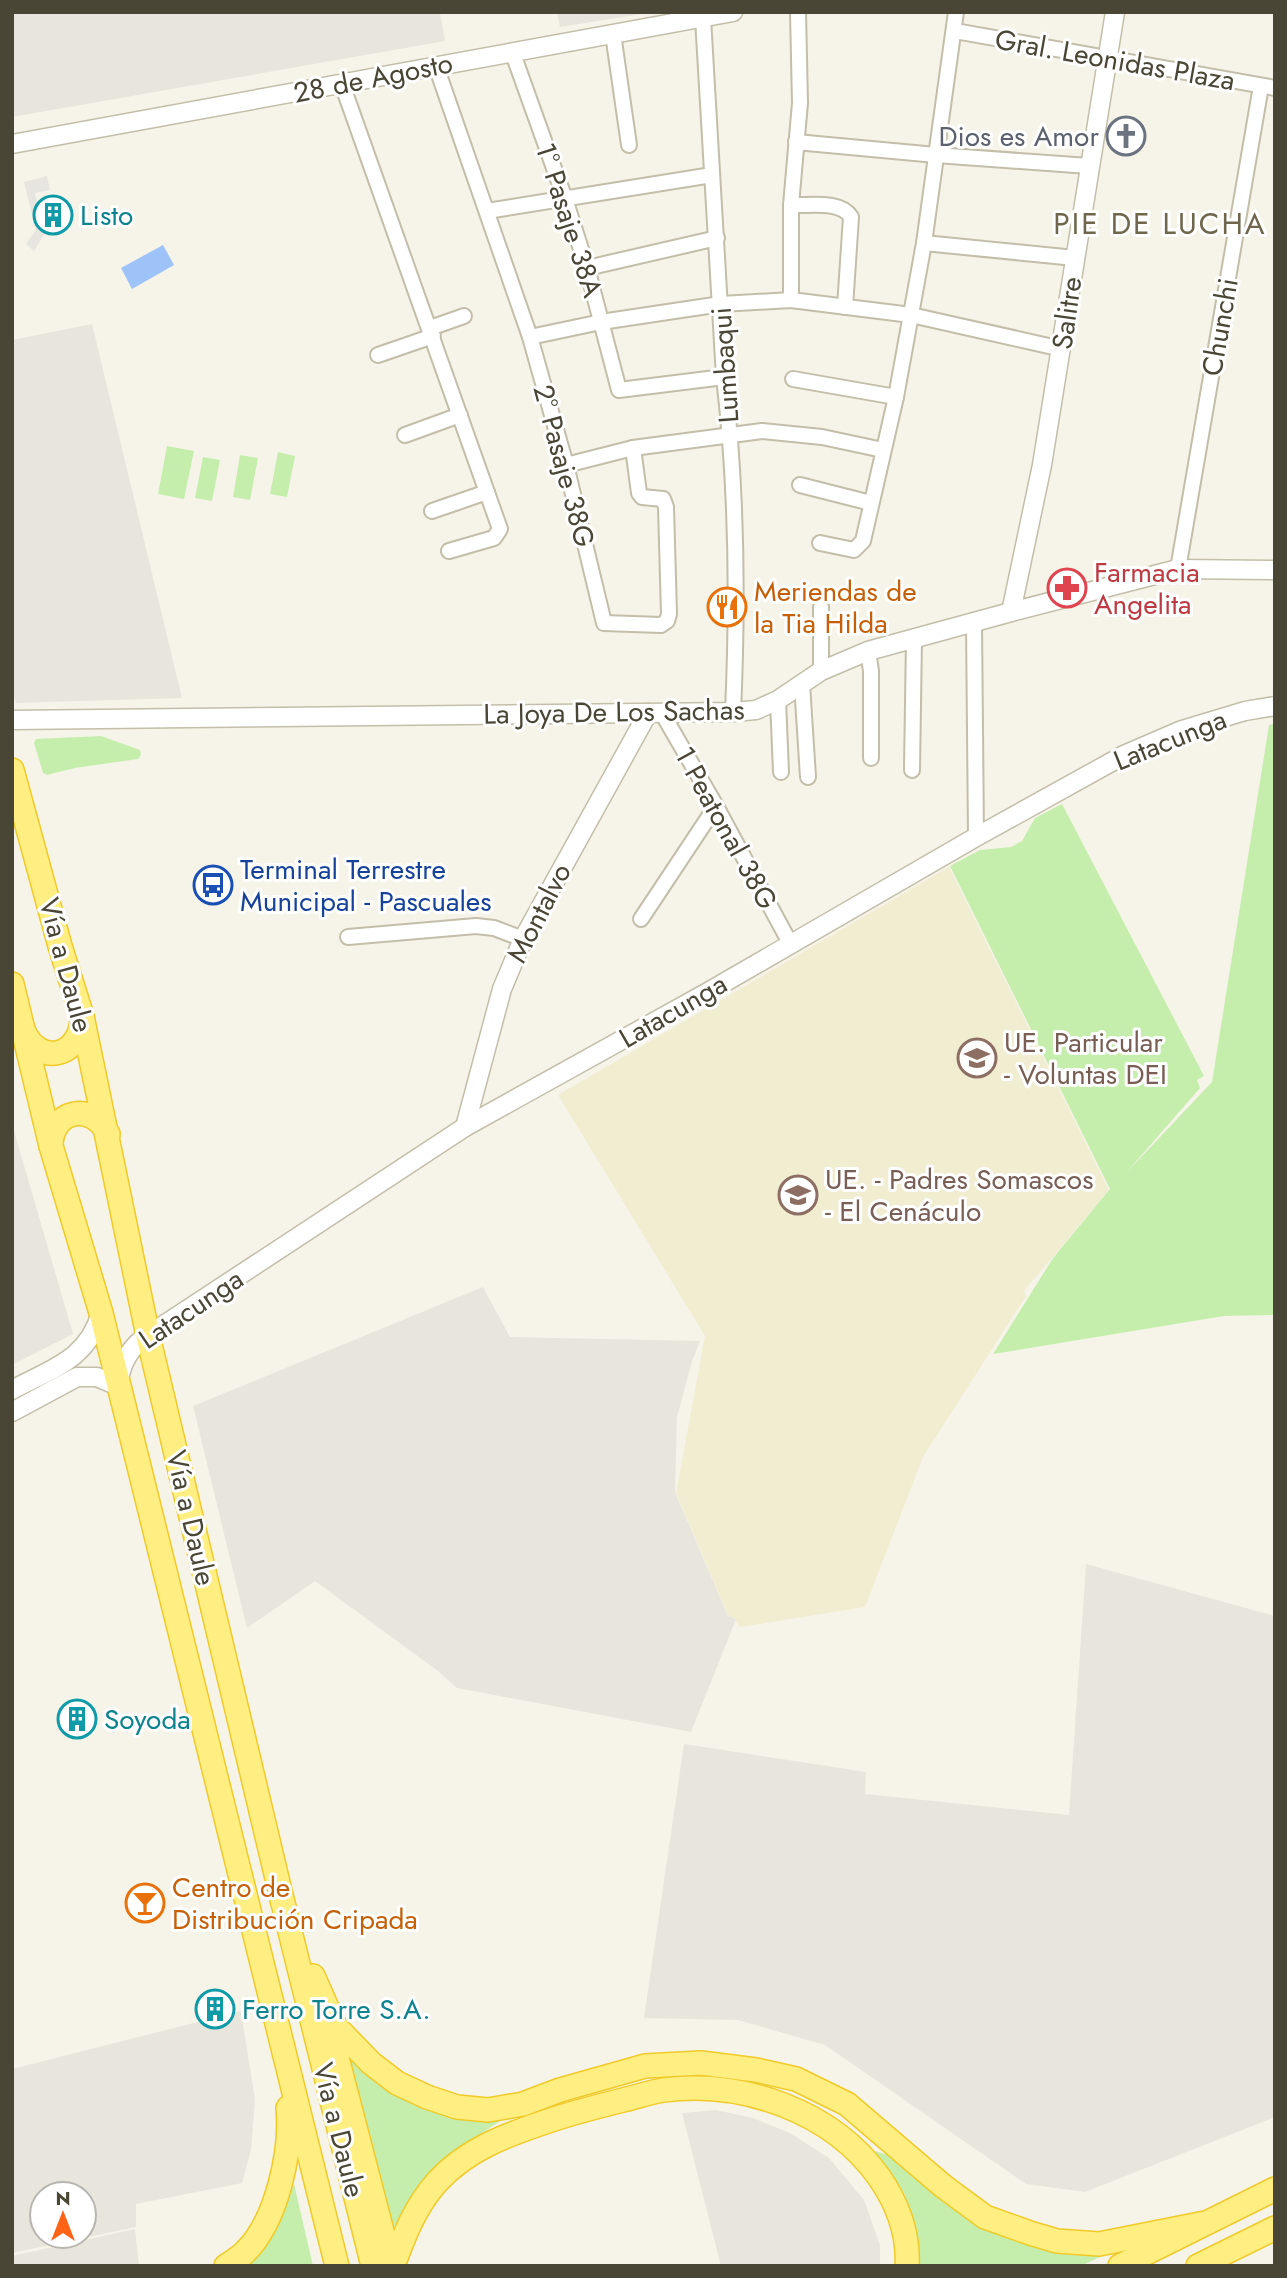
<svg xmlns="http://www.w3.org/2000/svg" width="1287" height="2278" viewBox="0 0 1287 2278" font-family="Jost,sans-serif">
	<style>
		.industrial { fill: #e8e5dd; fill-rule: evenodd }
		.education { fill: #f0edd1 }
		.green { fill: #c5eead }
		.parking { fill: #e7e5e0 }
		.water { fill: #9ec3f9 }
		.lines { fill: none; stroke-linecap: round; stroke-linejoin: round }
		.minor-casing { stroke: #c3bea9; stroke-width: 18 }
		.tertiary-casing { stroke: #c3bea9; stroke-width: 21 }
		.trunk-casing { stroke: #efca29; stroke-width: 26 }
		.minor { stroke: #fff; stroke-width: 14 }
		.tertiary { stroke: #fff; stroke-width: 18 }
		.trunk { stroke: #ffee81; stroke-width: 23 }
		.labels { text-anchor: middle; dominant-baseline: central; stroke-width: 6; stroke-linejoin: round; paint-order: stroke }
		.street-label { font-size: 28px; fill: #4a4636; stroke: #fff }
		.worship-label { font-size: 28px; fill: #5b616d; stroke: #fff; text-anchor: end }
		.culture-label { font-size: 28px; fill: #0d838f; stroke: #fff; text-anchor: start }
		.health-label { font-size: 28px; fill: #be3a42; stroke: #fff; text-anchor: start }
		.food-label { font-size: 28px; fill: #c56008; stroke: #fff; text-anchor: start }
		.transit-label { font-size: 28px; fill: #164399; stroke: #fff; text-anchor: start }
		.education-label { font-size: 28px; fill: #785e54; stroke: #fff; text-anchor: start }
		.neighbourhood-label { font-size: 30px; letter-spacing: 2px; fill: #6e674c; stroke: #fff }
	</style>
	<rect width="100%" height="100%" fill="#f6f4e8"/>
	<!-- industrial -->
	<g class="industrial">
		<polygon points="12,12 440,12 445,41 12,117"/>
		<polygon points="557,12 654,12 560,27"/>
		<polygon points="92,324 182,698 16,703 12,690 12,340"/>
		<polygon points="12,1124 73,1334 12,1365"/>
		<polygon points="483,1287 510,1337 700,1341 692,1361 677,1417 675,1492 728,1616 736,1619 691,1732 457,1688 438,1671 315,1581 247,1628 193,1406"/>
		<polygon points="1086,1564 1275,1616 1275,2117 1085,2192 1026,2184 825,2045 738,2020 644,2018 684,1744 866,1772 865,1794 1069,1815"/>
		<path d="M241,2011L255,2100L251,2150L242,2183L136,2204V2227L12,2253V2069ZM84,2194V2236H42V2194Z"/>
		<polygon points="716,2110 753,2118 790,2133 829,2158 864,2200 880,2245 880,2266 721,2266 682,2113"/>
		<polygon points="135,2229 139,2266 12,2266 12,2256"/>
	</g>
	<!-- education -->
	<polygon class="education" points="949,867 1109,1190 1024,1291 1026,1296 923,1457 865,1607 740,1627 736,1622 736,1619 728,1615 676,1493 705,1336 558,1095"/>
	<!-- green -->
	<g class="green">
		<polygon points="167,446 194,451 184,499 158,494"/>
		<polygon points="278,452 295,456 287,497 270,494"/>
		<polygon points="240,455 258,458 250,500 233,497"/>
		<polygon points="203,457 220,460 212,501 195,498"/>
		<polygon points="1275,724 1275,1315 1224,1316 993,1354 1053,1258 1110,1189 950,866 980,850 1011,847 1022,841 1035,818 1062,804 1204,1076 1197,1080 1200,1088 1126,1173 1212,1082 1269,725"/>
		<polygon points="101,736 140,750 141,755 138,759 75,768 47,775 43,773 34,743 36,739"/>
		<polygon points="336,2034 369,2071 505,2118 471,2140 436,2167 389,2233"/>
		<polygon points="875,2151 891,2156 945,2203 1031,2245 1104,2255 1081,2266 916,2266 917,2253 905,2195"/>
		<polygon points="294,2184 313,2266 243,2266 272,2225"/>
	</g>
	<!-- parking -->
	<polygon class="parking" points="47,176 50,190 35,193 45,233 34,251 26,244 36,230 24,182"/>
	<!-- water -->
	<polygon class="water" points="163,245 174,265 132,289 121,268"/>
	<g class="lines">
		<defs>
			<g id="minor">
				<path d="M703,18L724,377C737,489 738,600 733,712"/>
				<polyline points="955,31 1275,88"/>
				<polyline points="613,34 629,145"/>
				<polyline points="512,51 565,199 587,268 619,390 724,377"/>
				<polyline points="436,66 530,337 566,465 604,623 661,625 667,621 669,614 666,507 663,499 642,497 639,493 633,448"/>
				<polyline points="342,84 500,529 494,538 449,551"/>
				<polyline points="796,142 936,155 1089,166"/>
				<path d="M791,205C809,206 841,200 851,217L845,307"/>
				<polyline points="487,211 712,175"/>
				<polyline points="924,243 1075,258"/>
				<polyline points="587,268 717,238"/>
				<polyline points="791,300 791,205 800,103 798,12"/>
				<polyline points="430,328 464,316"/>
				<polyline points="530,337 601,322 721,304 791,300 911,315 1062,349"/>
				<polyline points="378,355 433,336"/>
				<polyline points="793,379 896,397"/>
				<polyline points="405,435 460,415"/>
				<polyline points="566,465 633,448 762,431 822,437 883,450"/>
				<polyline points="800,485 871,503"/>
				<polyline points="432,511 487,492"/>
				<polyline points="820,543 854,550 863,541 896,397 924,243 956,12"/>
				<polyline points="1178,569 1261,86"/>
				<polyline points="821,607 821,671"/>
				<polyline points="974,622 976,837"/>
				<polyline points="868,651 871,671 871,758"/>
				<polyline points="802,684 808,777"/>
				<polyline points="778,700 781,772"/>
				<polyline points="662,713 716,806 790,943"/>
				<polyline points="912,770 914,638"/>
				<polyline points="641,919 716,806"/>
				<polyline points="348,937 476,926 494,928 523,939"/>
			</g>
			<g id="tertiary">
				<polyline points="12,144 733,12"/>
				<polyline points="1011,612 1042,465 1115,12"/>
				<polyline points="12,720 733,712 756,710 778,700 821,671 868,651 1011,612 1178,569 1275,570"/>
				<polyline points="465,1127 502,989 523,939 648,713"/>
				<path d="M12,1390C53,1368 87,1360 101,1313"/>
				<path d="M12,1412L77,1377H97L118,1386C120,1367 127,1352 141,1340L465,1127L708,992L976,837L1124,755L1182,730L1245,711L1275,706"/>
			</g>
			<g id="trunk">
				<polyline points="12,770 60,946 82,1016 148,1336 280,1891 373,2266"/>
				<polyline points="12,984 51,1146 101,1313 337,2266"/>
				<path d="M24,1032C40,1066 79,1057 82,1020"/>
				<path d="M51,1146C51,1110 92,1101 108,1134"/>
				<polyline points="313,1976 335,2026 371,2063 397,2083 427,2097 457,2107 488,2110 523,2104 560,2090 645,2066 701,2063 756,2070 796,2079 847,2104 943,2186 985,2217 1033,2234 1057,2241 1099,2244 1205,2223"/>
				<polyline points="328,2023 391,2266"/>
				<path d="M226,2266C232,2262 239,2258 244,2253C277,2222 292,2151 288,2108"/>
				<path d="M393,2266C404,2235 415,2207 437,2182C468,2148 509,2134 551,2120C575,2112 599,2106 623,2100C636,2097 650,2092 664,2090C743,2080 832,2111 879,2177C897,2203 909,2234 907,2266"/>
				<polyline points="1120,2266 1275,2189"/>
				<polyline points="1198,2266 1275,2228"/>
			</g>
		</defs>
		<!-- minor casing -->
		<use href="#minor" class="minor-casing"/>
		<!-- tertiary casing -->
		<use href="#tertiary" class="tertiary-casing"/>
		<!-- trunk casing -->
		<use href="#trunk" class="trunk-casing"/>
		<!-- minor -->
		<use href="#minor" class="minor"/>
		<!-- tertiary -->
		<use href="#tertiary" class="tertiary"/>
		<!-- trunk -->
		<use href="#trunk" class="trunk"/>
	</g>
	<!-- icons -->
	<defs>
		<symbol id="church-ring" viewBox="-11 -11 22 22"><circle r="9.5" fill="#fff" stroke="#6b7280" stroke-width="1.5"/><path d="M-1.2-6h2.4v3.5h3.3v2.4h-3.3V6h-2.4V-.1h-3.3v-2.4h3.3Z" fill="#6b7280"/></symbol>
		<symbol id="building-ring" viewBox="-11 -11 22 22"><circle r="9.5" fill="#fff" stroke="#0f9aa8" stroke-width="1.5"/><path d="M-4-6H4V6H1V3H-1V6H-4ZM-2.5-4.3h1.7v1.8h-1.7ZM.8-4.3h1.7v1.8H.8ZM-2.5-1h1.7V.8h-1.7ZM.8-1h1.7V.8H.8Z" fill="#0f9aa8"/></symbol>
		<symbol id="pharmacy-ring" viewBox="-11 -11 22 22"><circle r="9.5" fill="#fff" stroke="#e0444e" stroke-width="1.5"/><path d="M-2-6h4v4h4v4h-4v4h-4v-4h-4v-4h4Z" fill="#e0444e"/></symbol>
		<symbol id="restaurant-ring" viewBox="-11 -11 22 22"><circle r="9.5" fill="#fff" stroke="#e8710a" stroke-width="1.5"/><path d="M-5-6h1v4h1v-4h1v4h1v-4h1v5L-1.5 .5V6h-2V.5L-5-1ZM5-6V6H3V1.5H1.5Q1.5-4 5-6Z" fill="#e8710a"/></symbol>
		<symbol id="bus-ring" viewBox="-11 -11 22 22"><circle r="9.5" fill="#fff" stroke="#1a4fb4" stroke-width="1.5"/><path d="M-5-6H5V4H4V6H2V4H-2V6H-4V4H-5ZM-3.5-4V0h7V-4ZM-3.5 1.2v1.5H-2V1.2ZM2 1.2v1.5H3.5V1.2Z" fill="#1a4fb4"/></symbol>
		<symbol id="school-ring" viewBox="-11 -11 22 22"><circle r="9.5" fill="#fff" stroke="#8d6e63" stroke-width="1.5"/><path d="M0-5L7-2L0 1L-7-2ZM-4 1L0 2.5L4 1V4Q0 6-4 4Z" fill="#8d6e63"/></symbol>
		<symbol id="bar-ring" viewBox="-11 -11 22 22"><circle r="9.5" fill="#fff" stroke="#e8710a" stroke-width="1.5"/><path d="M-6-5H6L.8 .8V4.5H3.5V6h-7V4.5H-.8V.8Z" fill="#e8710a"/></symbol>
	</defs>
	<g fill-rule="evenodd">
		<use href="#church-ring" x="1104" y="114" width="44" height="44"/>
		<use href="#building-ring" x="31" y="193" width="44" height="44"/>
		<use href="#pharmacy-ring" x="1045" y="566" width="44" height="44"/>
		<use href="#restaurant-ring" x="705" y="585" width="44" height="44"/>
		<use href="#bus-ring" x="191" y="863" width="44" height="44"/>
		<use href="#school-ring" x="955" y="1036" width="44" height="44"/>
		<use href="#school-ring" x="776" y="1173" width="44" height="44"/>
		<use href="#building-ring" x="55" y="1697" width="44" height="44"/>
		<use href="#bar-ring" x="123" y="1881" width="44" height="44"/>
		<use href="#building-ring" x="193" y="1987" width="44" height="44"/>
	</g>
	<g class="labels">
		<!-- street labels -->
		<g class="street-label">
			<text transform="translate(1115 60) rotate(10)">Gral. Leonidas Plaza</text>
			<text transform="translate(373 78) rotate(-11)">28 de Agosto</text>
			<text transform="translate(569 220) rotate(72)">1° Pasaje 38A</text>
			<text transform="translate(1067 313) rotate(-82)">Salitre</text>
			<text transform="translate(1220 327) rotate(-80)">Chunchi</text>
			<text transform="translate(725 365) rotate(-94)">Lumbaqui</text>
			<text transform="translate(564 466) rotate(75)">2° Pasaje 38G</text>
			<text transform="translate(614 712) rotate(-1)">La Joya De Los Sachas</text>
			<text transform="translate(1170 740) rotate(-22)">Latacunga</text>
			<text transform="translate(726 828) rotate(61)">1 Peatonal 38G</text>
			<text transform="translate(539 913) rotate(-63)">Montalvo</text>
			<text transform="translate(66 965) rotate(75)">Vía a Daule</text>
			<text transform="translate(673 1011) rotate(-30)">Latacunga</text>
			<text transform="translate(191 1309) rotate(-34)">Latacunga</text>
			<text transform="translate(191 1518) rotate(77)">Vía a Daule</text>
			<text transform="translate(339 2130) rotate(76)">Vía a Daule</text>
		</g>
		<!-- worship labels -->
		<g class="worship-label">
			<text x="1099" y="136">Dios es Amor</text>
		</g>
		<!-- culture labels -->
		<g class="culture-label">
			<text x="80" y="215">Listo</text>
			<text x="104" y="1719">Soyoda</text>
			<text x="242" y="2009">Ferro Torre S.A.</text>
		</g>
		<!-- health labels -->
		<g class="health-label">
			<text x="1094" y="572">Farmacia<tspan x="1094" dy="32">Angelita</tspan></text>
		</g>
		<!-- food labels -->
		<g class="food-label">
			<text x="754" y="591">Meriendas de<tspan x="754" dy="32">la Tia Hilda</tspan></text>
			<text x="172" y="1887">Centro de<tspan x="172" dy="32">Distribución Cripada</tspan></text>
		</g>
		<!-- transit labels -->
		<g class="transit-label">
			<text x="240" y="869">Terminal Terrestre<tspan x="240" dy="32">Municipal - Pascuales</tspan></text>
		</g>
		<!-- education labels -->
		<g class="education-label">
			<text x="1004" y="1042">UE. Particular<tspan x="1004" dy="32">- Voluntas DEI</tspan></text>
			<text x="825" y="1179">UE. - Padres Somascos<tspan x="825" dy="32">- El Cenáculo</tspan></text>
		</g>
		<!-- neighbourhood labels -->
		<g class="neighbourhood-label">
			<text x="1160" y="223">PIE DE LUCHA</text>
		</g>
	</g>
	<!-- border -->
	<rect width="1287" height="2278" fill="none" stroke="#4a4636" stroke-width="28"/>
	<!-- north arrow -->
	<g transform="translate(63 2215)"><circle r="33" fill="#ffffff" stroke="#b7b5af" stroke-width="2"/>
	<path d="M0-5L12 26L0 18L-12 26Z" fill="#ff6316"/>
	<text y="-10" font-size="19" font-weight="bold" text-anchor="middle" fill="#4a4636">N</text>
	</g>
</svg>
